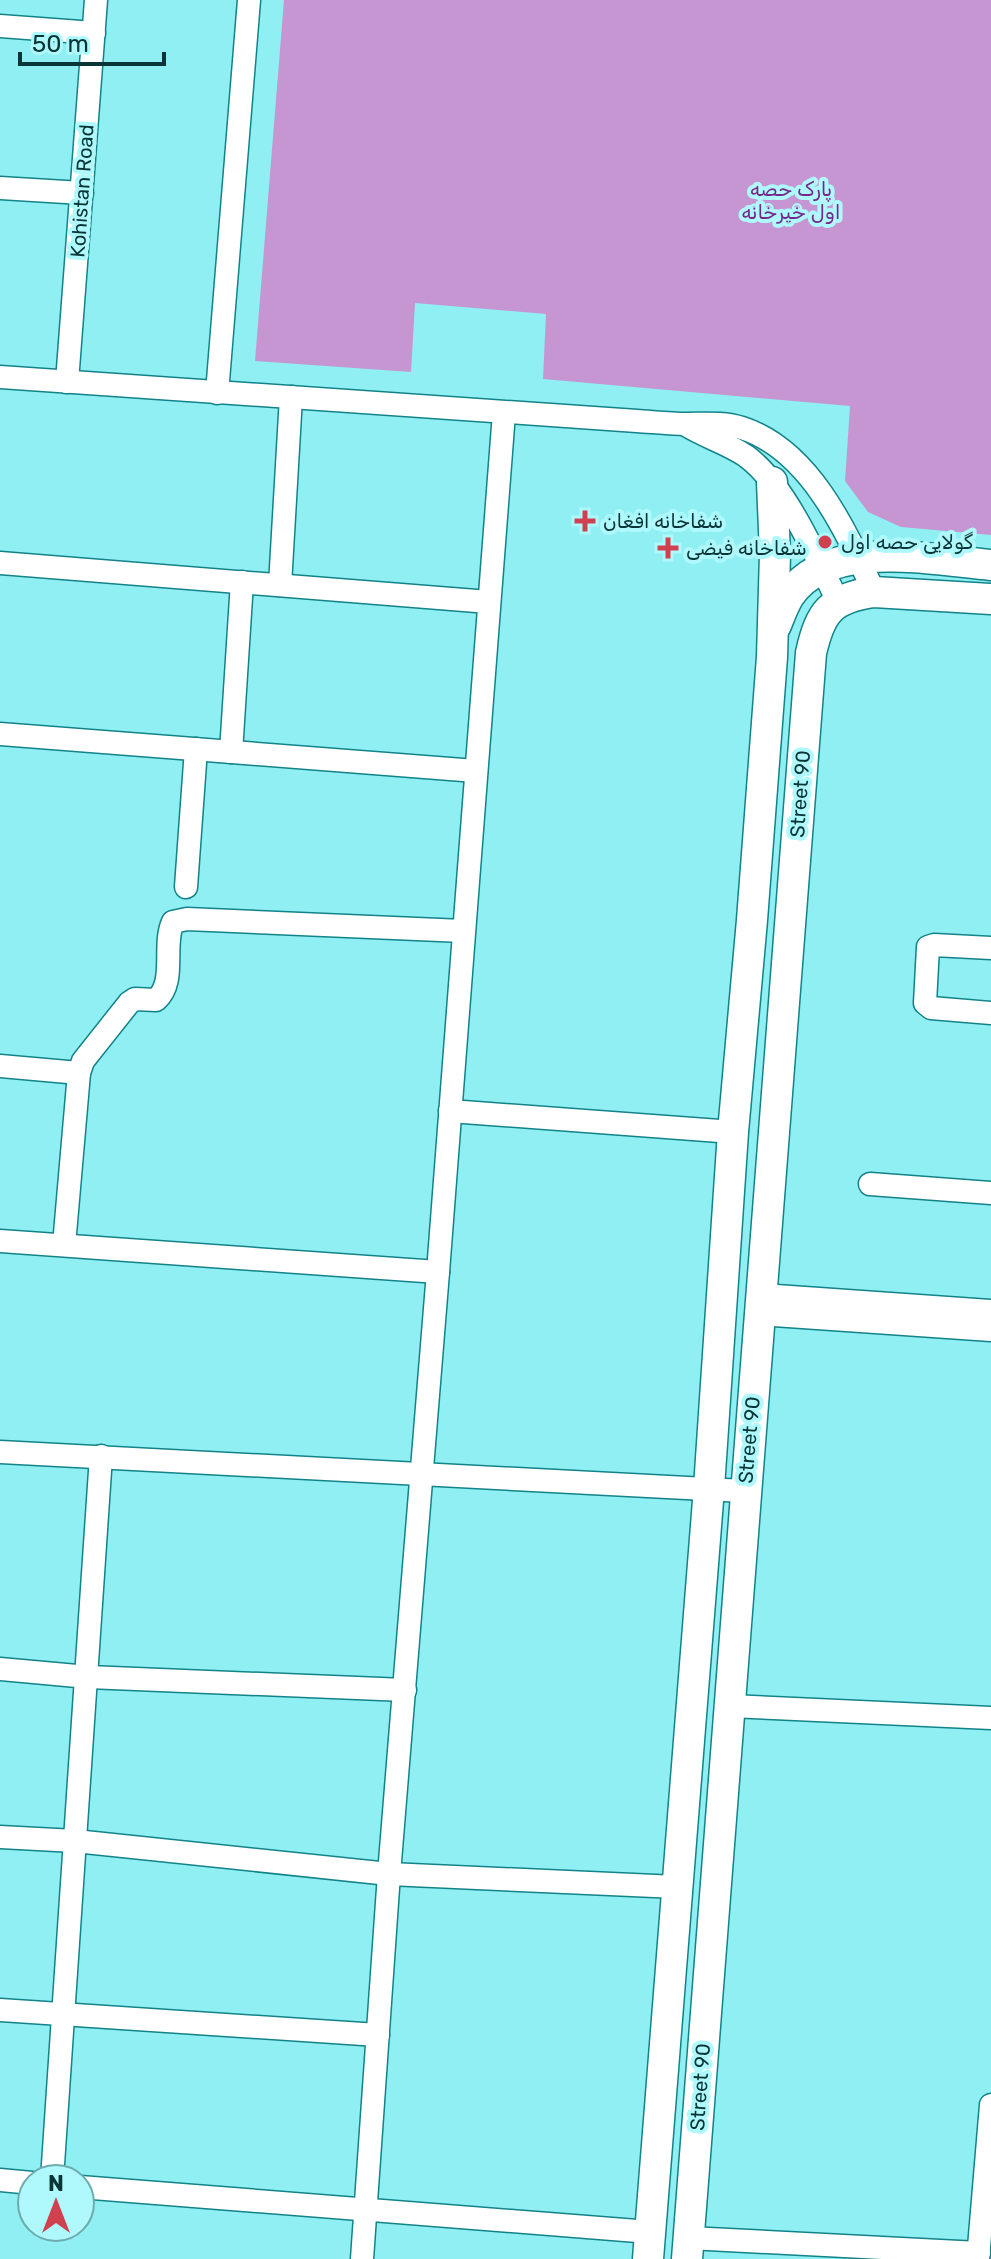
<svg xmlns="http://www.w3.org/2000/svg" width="991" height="2259" viewBox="0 0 991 2259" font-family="Rubik,'Noto Naskh Arabic',sans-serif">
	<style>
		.green { fill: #c696d2 }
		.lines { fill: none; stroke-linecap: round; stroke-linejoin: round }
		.minor-casing { stroke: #128388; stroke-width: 25 }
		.major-casing { stroke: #128388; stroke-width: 33 }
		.minor { stroke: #fff; stroke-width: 22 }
		.major { stroke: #fff; stroke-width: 30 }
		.poi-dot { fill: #d1404e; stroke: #aff9fc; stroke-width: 3 }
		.labels { text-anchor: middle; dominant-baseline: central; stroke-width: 8; stroke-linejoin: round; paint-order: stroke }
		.park-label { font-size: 20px; fill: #77268a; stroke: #aff9fc }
		.street-label { font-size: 20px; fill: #093537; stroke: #aff9fc }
		.poi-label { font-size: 20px; fill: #093537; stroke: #aff9fc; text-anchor: start }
	</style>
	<rect width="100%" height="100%" fill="#8feff3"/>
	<!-- green -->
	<polygon class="green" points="284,0 991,0 991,535 901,527 868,512 845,481 850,406 543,379 546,314 415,303 411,372 255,361"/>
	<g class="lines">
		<defs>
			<g id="minor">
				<polyline points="0,26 94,33"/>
				<polyline points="0,188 82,193"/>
				<path d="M0,377L637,421C653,422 670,424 687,424C705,424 723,422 742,428C810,450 846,531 874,592"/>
				<polyline points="67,382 96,0"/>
				<polyline points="217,393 249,0"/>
				<path d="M686,425C705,437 727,443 746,456C785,484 817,558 838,602"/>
				<polyline points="0,563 489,602"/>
				<polyline points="280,585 291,397"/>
				<polyline points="0,734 476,771"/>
				<polyline points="231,752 242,582"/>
				<polyline points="186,887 196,749"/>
				<polyline points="991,948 934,945 928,947 925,1003 931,1008 991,1013"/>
				<polyline points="0,1066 79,1073"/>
				<polyline points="450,1111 733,1132"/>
				<polyline points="870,1184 991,1193"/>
				<polyline points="0,1241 438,1272"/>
				<path d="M64,1245L79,1073L83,1061L129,1003L135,999L156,1000C177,982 162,945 173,922L187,919L463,931"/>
				<polyline points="762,1295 991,1311"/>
				<polyline points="760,1314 991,1330"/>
				<polyline points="0,1452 744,1491"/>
				<polyline points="0,1669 88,1677 405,1690"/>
				<polyline points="730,1706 991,1718"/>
				<polyline points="0,1837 75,1841 389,1874 677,1887"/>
				<polyline points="0,2010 378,2035"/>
				<polyline points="52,2179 101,1456"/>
				<polyline points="0,2180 32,2183"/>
				<polyline points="80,2187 650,2232"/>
				<polyline points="689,2238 979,2253"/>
				<polyline points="362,2259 389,1874 438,1272 504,413"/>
				<polyline points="978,2259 991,2105"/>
			</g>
			<g id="major">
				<path d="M776,625C780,615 784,604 789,596C828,537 932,560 991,565"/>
				<polyline points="648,2259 709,1488 733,1132 752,920 772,657 775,554 772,482"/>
				<path d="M687,2259L811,653C820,613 830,598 874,592L991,599"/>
			</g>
		</defs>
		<!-- minor casing -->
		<use href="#minor" class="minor-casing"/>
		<!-- major casing -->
		<use href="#major" class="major-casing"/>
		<!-- minor -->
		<use href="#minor" class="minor"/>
		<!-- major -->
		<use href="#major" class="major"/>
	</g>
	<!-- markers -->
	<g class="poi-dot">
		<path d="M581 509h8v8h8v8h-8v8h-8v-8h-8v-8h8z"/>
		<circle cx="825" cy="542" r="8"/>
		<path d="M664 536h8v8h8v8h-8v8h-8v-8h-8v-8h8z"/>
	</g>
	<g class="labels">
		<!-- park labels -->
		<g class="park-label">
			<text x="791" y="189">پارک حصه<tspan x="791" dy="23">اول خیرخانه</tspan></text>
		</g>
		<!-- street labels -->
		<g class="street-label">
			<text transform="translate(82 191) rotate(-86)">Kohistan Road</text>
			<text transform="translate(800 794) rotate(-86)">Street 90</text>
			<text transform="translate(749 1440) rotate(-85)">Street 90</text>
			<text transform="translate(700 2087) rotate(-86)">Street 90</text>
		</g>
		<!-- poi labels -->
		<g class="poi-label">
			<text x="603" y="521">شفاخانه افغان</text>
			<text x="841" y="542">گولایی حصه اول</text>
			<text x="686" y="548">شفاخانه فیضی</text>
		</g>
	</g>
	<!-- north arrow -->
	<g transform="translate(56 2203)"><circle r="38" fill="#aff9fc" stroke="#6dabad" stroke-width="2"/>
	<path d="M0-6L14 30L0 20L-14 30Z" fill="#d1404e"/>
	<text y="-12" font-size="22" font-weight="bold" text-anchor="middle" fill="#093537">N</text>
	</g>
	<!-- scale -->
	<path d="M20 52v12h144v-12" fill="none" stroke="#093537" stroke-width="4"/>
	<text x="32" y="52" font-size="24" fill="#093537" stroke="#aff9fc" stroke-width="6" paint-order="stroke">50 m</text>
</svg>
